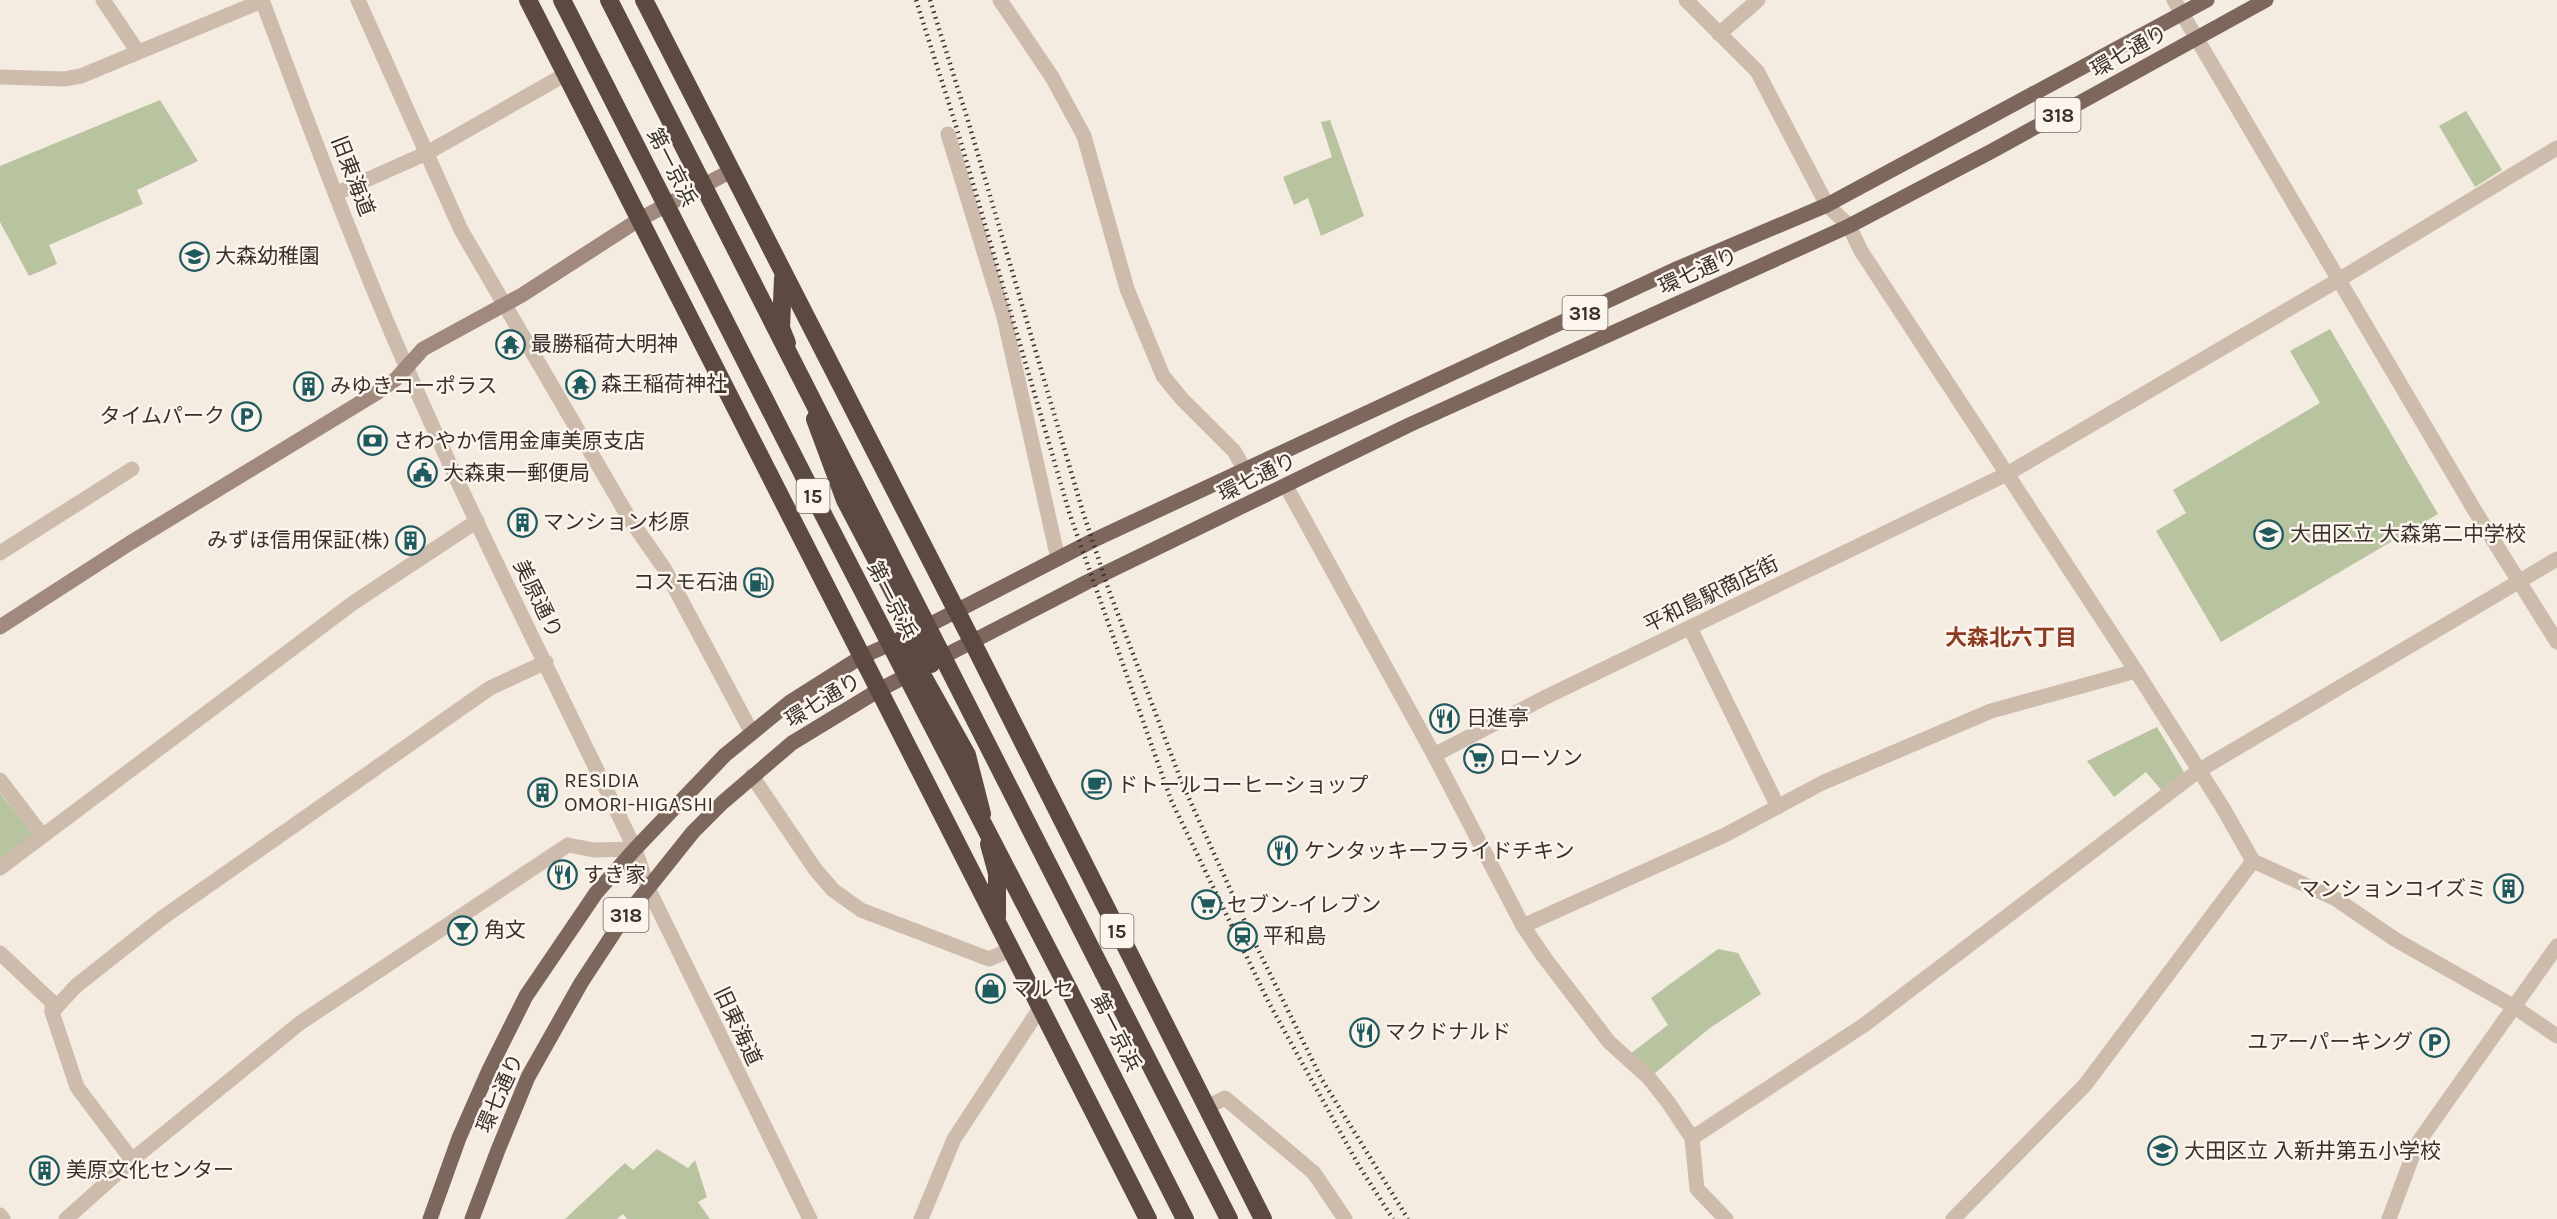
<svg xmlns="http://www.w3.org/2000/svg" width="2557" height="1219" viewBox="0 0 2557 1219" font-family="Karla,'Noto Sans JP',sans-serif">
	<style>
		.green { fill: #b8c4a0 }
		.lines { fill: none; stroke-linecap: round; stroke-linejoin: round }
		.street { stroke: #cdbbac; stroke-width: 15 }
		.secondary { stroke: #a18a7d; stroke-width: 15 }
		.primary { stroke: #7d675c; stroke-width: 15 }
		.highway { stroke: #5c4a42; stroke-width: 18 }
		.rail { stroke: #3b302b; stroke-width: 4.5; stroke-dasharray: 1.5 4.5; stroke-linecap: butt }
		.highway-bridge { stroke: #5c4a42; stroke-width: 18 }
		.labels { text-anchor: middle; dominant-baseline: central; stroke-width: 5; stroke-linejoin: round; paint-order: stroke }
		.shield { fill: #fbf5ee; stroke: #756b66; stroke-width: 1.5 }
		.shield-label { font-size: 20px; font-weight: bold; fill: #3b302b }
		.street-label { font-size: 21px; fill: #3b302b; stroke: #fbf5ee }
		.poi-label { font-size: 21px; fill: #3b302b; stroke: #fbf5ee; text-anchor: start }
		.neighbourhood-label { font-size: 22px; font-weight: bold; fill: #8c3b22; stroke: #fbf5ee }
	</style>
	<rect width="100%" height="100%" fill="#f4ebe1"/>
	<!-- green -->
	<g class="green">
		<polygon points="160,100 198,161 137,190 143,204 49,245 57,264 29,276 0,222 0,166"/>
		<polygon points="2466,111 2502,170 2475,187 2439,126"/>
		<polygon points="1330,120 1364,216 1321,236 1308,198 1294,205 1283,177 1332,157 1321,122"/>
		<polygon points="2330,329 2438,514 2221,642 2156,531 2186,513 2173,490 2320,403 2290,351"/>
		<polygon points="2157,727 2184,772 2162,791 2146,772 2114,797 2087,761"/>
		<polygon points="0,793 34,836 0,863"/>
		<polygon points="1718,949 1738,953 1761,994 1710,1028 1649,1078 1626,1057 1668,1025 1651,998"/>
		<polygon points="657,1149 688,1168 695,1160 707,1197 698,1202 710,1219 627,1219 623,1214 617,1219 565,1219 625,1163 633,1170"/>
	</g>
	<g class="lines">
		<!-- street -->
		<g class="street">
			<polyline points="103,0 138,52"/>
			<path d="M262,0C308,122 353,245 405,364C476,528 558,688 635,849L648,888L810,1219"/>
			<polyline points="358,0 461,230 629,518 664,568 752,733"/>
			<polyline points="1000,0 1052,77 1084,136 1127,289 1163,376 1182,399 1234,451 1245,470"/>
			<polyline points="1686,0 1757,71 1827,205 1849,226 1861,251 2136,671 2223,808 2253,861 2336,899 2396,940 2513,1006 2557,1036"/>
			<polyline points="2174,0 2475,511 2557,642"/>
			<polyline points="1719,34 1758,0"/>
			<polyline points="0,77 64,79 81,76 262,1"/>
			<polyline points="948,134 1004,317 1058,559"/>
			<polyline points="337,193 427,153 566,74"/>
			<polyline points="1286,486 1434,755 1523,926 1544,957 1609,1042 1649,1078 1668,1102 1692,1138 1697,1189 1726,1219"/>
			<polyline points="0,553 132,469"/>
			<polyline points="1690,628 1778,807"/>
			<polyline points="1434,755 1546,697 2007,474 2340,279 2557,148"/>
			<polyline points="752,776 815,869 833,890 861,910 989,959 1010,950"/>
			<polyline points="0,780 42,835"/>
			<polyline points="0,868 353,603 477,521"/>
			<polyline points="1523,926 1725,835 1822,783 1991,711 2136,671"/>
			<polyline points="0,953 52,1002 52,1012 77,1087 132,1160"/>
			<polyline points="52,1012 76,986 162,918 490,688 546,662"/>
			<polyline points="1207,1107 1225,1098 1314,1173 1345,1219"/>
			<polyline points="1692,1138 1864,1025 2198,771 2557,559"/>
			<polyline points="0,1215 3,1219"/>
			<polyline points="66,1219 132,1160 300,1023 568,845 594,850 635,849"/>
			<polyline points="921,1219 954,1139 1040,1008"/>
			<polyline points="1953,1219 2085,1085 2253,861"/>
			<polyline points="2389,1219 2417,1144 2557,946"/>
		</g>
		<!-- secondary -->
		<polyline class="secondary" points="0,627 130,543 378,392 396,379 423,349 522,295 640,219 731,171"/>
		<!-- primary -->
		<g class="primary">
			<polyline points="430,1219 459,1138 489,1070 526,996 596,893 635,849 725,755 790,702 861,657 902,639 1094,540 1674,270 1827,205 2207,0"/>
			<polyline points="472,1219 498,1150 528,1077 581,983 621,922 693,832 722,803 792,743 879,690 1087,582 1409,425 1849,226 1992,151 2266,0"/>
		</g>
		<!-- highway -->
		<g class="highway">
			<polyline points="528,0 1148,1219"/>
			<polyline points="644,0 973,643 1263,1219"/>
			<polyline points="783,278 781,328 787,343"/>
			<polyline points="815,419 845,500 931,664"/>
			<polyline points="902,639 967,755 982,814"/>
			<polyline points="989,844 997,873 997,917"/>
			<polyline points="1103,972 1229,1219"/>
			<polyline points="1069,990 1185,1219"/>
		</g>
		<!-- rail -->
		<g class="rail">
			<polyline points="916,0 957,129 1070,515 1171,800 1269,1003 1359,1166 1393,1219"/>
			<polyline points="930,0 969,124 1082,509 1108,588 1182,783 1251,935 1321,1078 1408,1219"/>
		</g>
		<!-- highway-bridge -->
		<g class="highway-bridge">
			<polyline points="562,0 823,514 1069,990"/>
			<polyline points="609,0 1103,972"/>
		</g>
	</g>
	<!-- icons -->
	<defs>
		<symbol id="school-ring" viewBox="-11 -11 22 22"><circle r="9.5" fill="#fbf5ee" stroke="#1f5a5e" stroke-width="1.5"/><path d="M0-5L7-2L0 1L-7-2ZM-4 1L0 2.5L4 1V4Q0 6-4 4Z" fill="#1f5a5e"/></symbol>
		<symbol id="temple-ring" viewBox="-11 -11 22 22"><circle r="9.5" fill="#fbf5ee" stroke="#1f5a5e" stroke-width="1.5"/><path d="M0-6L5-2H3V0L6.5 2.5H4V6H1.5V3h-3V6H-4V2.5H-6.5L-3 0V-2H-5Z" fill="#1f5a5e"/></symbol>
		<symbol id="building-ring" viewBox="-11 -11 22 22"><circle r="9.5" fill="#fbf5ee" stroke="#1f5a5e" stroke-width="1.5"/><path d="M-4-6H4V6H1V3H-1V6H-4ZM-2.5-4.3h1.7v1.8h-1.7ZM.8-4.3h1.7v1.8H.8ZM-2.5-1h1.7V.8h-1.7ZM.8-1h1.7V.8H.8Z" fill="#1f5a5e"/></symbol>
		<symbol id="parking-ring" viewBox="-11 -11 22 22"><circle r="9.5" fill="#fbf5ee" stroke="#1f5a5e" stroke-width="1.5"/><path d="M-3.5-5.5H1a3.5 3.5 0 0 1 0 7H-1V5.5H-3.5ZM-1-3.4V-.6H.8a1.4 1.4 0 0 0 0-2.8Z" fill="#1f5a5e"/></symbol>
		<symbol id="bank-ring" viewBox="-11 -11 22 22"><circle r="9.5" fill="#fbf5ee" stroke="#1f5a5e" stroke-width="1.5"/><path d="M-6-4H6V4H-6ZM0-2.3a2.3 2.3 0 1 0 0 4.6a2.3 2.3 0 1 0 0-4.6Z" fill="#1f5a5e"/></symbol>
		<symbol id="civic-ring" viewBox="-11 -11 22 22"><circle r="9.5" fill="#fbf5ee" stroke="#1f5a5e" stroke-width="1.5"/><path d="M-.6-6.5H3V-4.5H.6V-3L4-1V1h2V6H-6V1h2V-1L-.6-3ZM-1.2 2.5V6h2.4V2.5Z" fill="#1f5a5e"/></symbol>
		<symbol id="fuel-ring" viewBox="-11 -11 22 22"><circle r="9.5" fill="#fbf5ee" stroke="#1f5a5e" stroke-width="1.5"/><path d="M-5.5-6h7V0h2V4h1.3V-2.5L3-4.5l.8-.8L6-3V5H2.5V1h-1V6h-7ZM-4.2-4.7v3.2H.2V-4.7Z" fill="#1f5a5e"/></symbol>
		<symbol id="restaurant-ring" viewBox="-11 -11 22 22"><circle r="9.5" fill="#fbf5ee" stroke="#1f5a5e" stroke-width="1.5"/><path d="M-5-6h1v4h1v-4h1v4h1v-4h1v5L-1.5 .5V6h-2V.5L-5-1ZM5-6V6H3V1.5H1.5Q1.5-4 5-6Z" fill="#1f5a5e"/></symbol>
		<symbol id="supermarket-ring" viewBox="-11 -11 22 22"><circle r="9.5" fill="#fbf5ee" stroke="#1f5a5e" stroke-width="1.5"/><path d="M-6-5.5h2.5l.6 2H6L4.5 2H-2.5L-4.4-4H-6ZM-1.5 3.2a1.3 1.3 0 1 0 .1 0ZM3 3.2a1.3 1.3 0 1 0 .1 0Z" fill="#1f5a5e"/></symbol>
		<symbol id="cafe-ring" viewBox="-11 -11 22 22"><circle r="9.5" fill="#fbf5ee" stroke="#1f5a5e" stroke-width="1.5"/><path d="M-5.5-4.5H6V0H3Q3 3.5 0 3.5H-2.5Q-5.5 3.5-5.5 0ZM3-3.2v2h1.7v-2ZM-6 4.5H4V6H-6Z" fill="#1f5a5e"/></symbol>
		<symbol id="bar-ring" viewBox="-11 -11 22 22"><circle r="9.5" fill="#fbf5ee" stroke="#1f5a5e" stroke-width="1.5"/><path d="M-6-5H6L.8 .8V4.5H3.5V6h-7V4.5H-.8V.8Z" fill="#1f5a5e"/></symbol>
		<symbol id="station-ring" viewBox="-11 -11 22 22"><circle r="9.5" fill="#fbf5ee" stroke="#1f5a5e" stroke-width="1.5"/><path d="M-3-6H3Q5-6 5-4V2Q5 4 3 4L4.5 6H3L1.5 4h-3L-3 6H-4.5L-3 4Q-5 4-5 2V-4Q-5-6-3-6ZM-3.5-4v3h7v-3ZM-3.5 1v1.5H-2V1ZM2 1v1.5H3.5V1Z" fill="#1f5a5e"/></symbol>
		<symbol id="shop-ring" viewBox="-11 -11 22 22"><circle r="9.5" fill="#fbf5ee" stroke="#1f5a5e" stroke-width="1.5"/><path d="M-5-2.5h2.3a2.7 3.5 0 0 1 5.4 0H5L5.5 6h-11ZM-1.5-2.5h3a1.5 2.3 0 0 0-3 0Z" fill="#1f5a5e"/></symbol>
	</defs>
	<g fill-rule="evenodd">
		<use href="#school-ring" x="178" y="240" width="33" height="33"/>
		<use href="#temple-ring" x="494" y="328" width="33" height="33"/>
		<use href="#temple-ring" x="564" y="368" width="33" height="33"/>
		<use href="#building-ring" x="292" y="370" width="33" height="33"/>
		<use href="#parking-ring" x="230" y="400" width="33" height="33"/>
		<use href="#bank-ring" x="356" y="424" width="33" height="33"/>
		<use href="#civic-ring" x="406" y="456" width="33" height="33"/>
		<use href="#building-ring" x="506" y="506" width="33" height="33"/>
		<use href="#school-ring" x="2252" y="518" width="33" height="33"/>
		<use href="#building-ring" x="394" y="524" width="33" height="33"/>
		<use href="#fuel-ring" x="742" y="566" width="33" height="33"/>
		<use href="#restaurant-ring" x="1428" y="702" width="33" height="33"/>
		<use href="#supermarket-ring" x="1462" y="742" width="33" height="33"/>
		<use href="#cafe-ring" x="1080" y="768" width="33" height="33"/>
		<use href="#building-ring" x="526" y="776" width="33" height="33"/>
		<use href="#restaurant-ring" x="1266" y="834" width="33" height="33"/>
		<use href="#restaurant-ring" x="546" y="858" width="33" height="33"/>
		<use href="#building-ring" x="2492" y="872" width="33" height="33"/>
		<use href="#supermarket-ring" x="1190" y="888" width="33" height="33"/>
		<use href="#bar-ring" x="446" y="914" width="33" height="33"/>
		<use href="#station-ring" x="1226" y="920" width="33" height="33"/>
		<use href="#shop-ring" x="974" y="972" width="33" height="33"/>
		<use href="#restaurant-ring" x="1348" y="1016" width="33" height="33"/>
		<use href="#parking-ring" x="2418" y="1026" width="33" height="33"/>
		<use href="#school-ring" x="2146" y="1134" width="33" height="33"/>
		<use href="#building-ring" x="28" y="1154" width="33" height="33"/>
	</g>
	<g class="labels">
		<!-- shield labels -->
		<g class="shield">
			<rect x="2035.5" y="98" width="45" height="34" rx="4.5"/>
			<rect x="1562.5" y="296" width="45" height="34" rx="4.5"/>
			<rect x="796.5" y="479" width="33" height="34" rx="4.5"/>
			<rect x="603.5" y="898" width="45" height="34" rx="4.5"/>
			<rect x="1100.5" y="914" width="33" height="34" rx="4.5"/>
		</g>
		<g class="shield-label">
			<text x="2058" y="115">318</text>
			<text x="1585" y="313">318</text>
			<text x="813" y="496">15</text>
			<text x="626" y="915">318</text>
			<text x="1117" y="931">15</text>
		</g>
		<!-- street labels -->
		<g class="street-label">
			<text transform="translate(2129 51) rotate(-29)">環七通り</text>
			<text transform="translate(672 167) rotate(63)">第一京浜</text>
			<text transform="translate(353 176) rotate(69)">旧東海道</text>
			<text transform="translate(1698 271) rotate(-24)">環七通り</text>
			<text transform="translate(1257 477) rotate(-26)">環七通り</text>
			<text transform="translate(1711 594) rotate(-26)">平和島駅商店街</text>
			<text transform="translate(538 599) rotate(64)">美原通り</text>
			<text transform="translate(892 600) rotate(63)">第一京浜</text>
			<text transform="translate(823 700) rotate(-31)">環七通り</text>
			<text transform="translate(738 1026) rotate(65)">旧東海道</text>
			<text transform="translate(1116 1032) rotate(63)">第一京浜</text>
			<text transform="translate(500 1093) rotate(-66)">環七通り</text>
		</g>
		<!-- poi labels -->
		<g class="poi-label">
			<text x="215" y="256">大森幼稚園</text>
			<text x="531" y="344">最勝稲荷大明神</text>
			<text x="601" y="384">森王稲荷神社</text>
			<text x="330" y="386">みゆきコーポラス</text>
			<text x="225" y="416" text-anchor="end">タイムパーク</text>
			<text x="393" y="441">さわやか信用金庫美原支店</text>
			<text x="443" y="473">大森東一郵便局</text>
			<text x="543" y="522">マンション杉原</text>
			<text x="2290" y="534">大田区立 大森第二中学校</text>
			<text x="390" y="540" text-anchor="end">みずほ信用保証(株)</text>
			<text x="738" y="582" text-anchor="end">コスモ石油</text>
			<text x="1466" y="718">日進亭</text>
			<text x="1499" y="758">ローソン</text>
			<text x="564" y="780">RESIDIA<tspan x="564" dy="24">OMORI-HIGASHI</tspan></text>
			<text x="1117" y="785">ドトールコーヒーショップ</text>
			<text x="1304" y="851">ケンタッキーフライドチキン</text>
			<text x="583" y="875">すき家</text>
			<text x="2487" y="889" text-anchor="end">マンションコイズミ</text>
			<text x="1227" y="905">セブン-イレブン</text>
			<text x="484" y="930">角文</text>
			<text x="1263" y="936">平和島</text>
			<text x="1011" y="989">マルセ</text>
			<text x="1385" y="1032">マクドナルド</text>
			<text x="2413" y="1042" text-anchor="end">ユアーパーキング</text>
			<text x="2184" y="1151">大田区立 入新井第五小学校</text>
			<text x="66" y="1170">美原文化センター</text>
		</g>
		<!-- neighbourhood labels -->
		<g class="neighbourhood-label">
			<text x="2011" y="638">大森北六丁目</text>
		</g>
	</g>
</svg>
